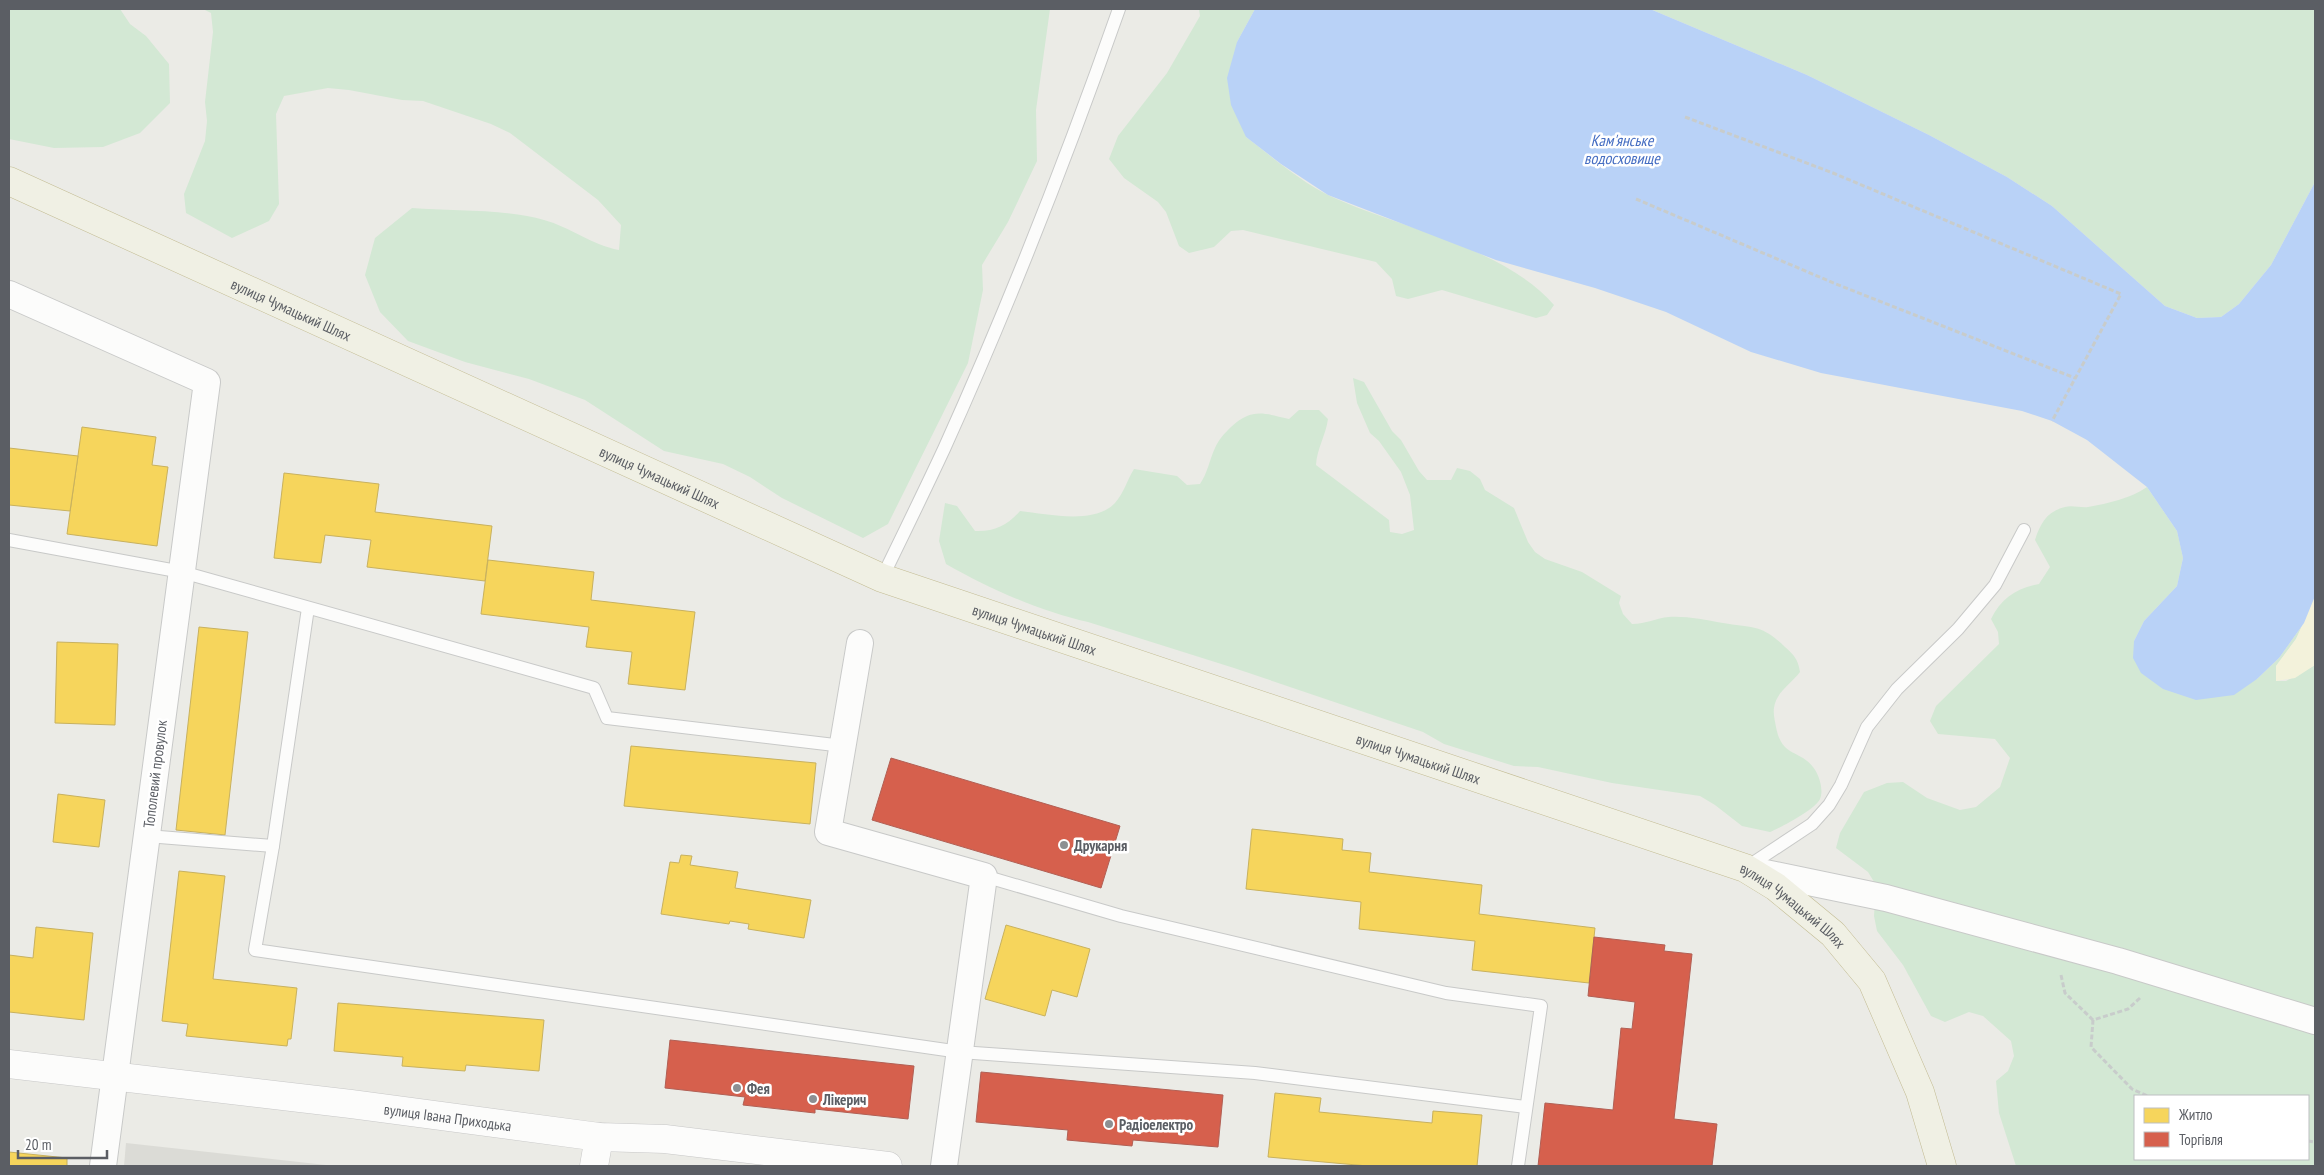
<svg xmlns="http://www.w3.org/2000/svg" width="2324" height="1175" viewBox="0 0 2324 1175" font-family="'PT Sans Narrow',sans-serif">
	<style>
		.industrial { fill: #dbdbd6 }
		.green { fill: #d3e8d4; fill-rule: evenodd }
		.sand { fill: #f3f2db }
		.water { fill: #b9d2f7 }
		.homes { fill: #f6d55c; stroke: #c8b15e }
		.shops { fill: #d6604d; stroke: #b15f54 }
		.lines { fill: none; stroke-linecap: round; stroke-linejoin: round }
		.service-casing { stroke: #c8c9c8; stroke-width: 14 }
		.minor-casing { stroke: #c8c9c8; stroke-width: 28 }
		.secondary-casing { stroke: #c7c7c7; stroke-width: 29 }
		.trunk-casing { stroke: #c3bc93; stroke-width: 29 }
		.path { stroke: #c8cccb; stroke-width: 3; stroke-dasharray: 5 2.5; stroke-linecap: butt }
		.service { stroke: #fcfcfb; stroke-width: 12 }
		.minor { stroke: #fcfcfb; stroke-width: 26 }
		.secondary { stroke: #fcfcfb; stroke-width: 28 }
		.trunk { stroke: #f0f0e4; stroke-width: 28 }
		.poi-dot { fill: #8d8f92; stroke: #fff; stroke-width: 2 }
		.labels { text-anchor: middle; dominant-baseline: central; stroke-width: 5; stroke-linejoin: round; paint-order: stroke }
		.street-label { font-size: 15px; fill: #5b5e64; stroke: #fff }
		.poi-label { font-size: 15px; font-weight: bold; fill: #5b5e64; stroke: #fff; text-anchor: start }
		.water-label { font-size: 16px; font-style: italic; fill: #456dc2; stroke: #fff }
	</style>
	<rect width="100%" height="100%" fill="#ebebe6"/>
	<!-- industrial -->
	<polygon class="industrial" points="126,1143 335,1166 124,1166"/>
	<!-- green -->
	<g class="green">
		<polygon points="9,9 120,9 130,24 146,36 169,64 170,103 140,133 103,147 54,148 9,139"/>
		<path d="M203,9H1050L1036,110L1037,161L1008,222L982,265L983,290L968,363L888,524L863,538L782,498L750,477L723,464L664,451L585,400L529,379L465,362L408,341L380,312L365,275L375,238L412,208C451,211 508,209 544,220C570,227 592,245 619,250L621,225L598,200L510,133L491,124L423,101L402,100L349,90L328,88L284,96L276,114L279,204L269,221L232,238L186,213L184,194L205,141L207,121L205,102L213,32L211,13Z"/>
		<path d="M1199,9H1255L1237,42L1246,137C1271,156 1301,182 1330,196C1399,228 1504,247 1554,305L1547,315L1536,318L1442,290L1408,299L1396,296L1392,279L1376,262L1243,230L1231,231L1214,247L1189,253L1179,246L1166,212L1158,202L1124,178L1109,159L1118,136L1167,73L1200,16Z"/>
		<polygon points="1650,9 2315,9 2315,182 2271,265 2239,304 2221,317 2197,318 2165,306 2052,206 2007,177 1929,135 1807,75"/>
		<path d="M1353,378L1364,382L1392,431L1401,440L1419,471L1427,480H1451L1457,468L1470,471L1480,479L1485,490L1514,508L1528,542L1535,552L1545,559L1582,572L1621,596L1619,603L1623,614L1632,624C1646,624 1656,618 1669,617C1687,616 1705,620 1723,623C1752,628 1762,624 1785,647C1794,655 1798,659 1800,672C1791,684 1776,692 1774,708C1773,714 1775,721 1776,727C1782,758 1799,749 1813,767C1819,774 1824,790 1820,799C1816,809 1780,828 1770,832L1742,826L1715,805L1700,796L1612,783L1538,767L1514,766L1444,744L1423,732L1234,668L1088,622C1041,612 988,588 946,564L939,541L945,503L957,506L975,531C994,532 1008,525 1020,511C1048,514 1094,525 1115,503C1124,493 1127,480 1134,469L1177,476L1187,485L1200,484C1208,472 1209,461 1215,448C1219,439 1224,434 1231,427C1252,408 1263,413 1289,419L1299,410H1319L1328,419C1326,435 1317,448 1316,465L1389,520L1390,532L1402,534L1414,530L1410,495L1401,472L1379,441L1370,433L1357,403Z"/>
		<path d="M2147,487L2177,531L2183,558L2177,586L2144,621L2134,641L2257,679L2279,658L2304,623L2296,639L2276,666V681H2286L2315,665V1166H2016L1999,1113L1996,1081L2008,1071L2014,1056L2011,1041L1983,1016L1969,1012L1945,1022L1931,1016L1903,965L1877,931L1874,916L1876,885L1868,872L1836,848L1840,833L1864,792L1887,783L1903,782L1927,798L1960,810L1976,807L2000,787L2010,758L1995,739L1938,734L1930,721L1936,706L1999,644L1998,632L1991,619C2001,598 2017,588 2039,584L2050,567L2035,540C2040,524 2047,511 2065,507C2072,505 2081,508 2088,507C2109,503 2129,499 2147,487ZM2135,1096H2308V1159H2135Z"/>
	</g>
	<!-- sand -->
	<polygon class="sand" points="2315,596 2315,665 2295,678 2276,681 2276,666 2296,639"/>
	<!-- water -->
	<polygon class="water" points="1255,9 1650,9 1807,75 1929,135 2007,177 2052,206 2165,306 2197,318 2221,317 2239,304 2271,265 2315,182 2315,596 2304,623 2279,658 2257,679 2234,695 2196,700 2163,689 2141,673 2133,658 2134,641 2144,621 2177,586 2183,558 2177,531 2147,487 2087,440 2052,421 2022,411 1821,373 1751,352 1666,312 1595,288 1496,260 1328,195 1281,164 1246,137 1231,105 1227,78 1237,42"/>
	<!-- homes -->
	<g class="homes">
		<polygon points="82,427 156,437 152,465 168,467 157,546 67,534"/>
		<polygon points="9,448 78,456 70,511 9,505"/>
		<polygon points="284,473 379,484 375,512 492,526 485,581 367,567 371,540 325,535 321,563 274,558"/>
		<polygon points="488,560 594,572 591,600 695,612 685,690 628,684 632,652 586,647 589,627 481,614"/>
		<polygon points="199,627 248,632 225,835 176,830"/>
		<polygon points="57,642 118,644 115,725 55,723"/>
		<polygon points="631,746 816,763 810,824 624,806"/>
		<polygon points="58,794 105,800 99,847 53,842"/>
		<polygon points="1252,829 1343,839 1342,850 1371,853 1369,872 1482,885 1479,914 1595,928 1589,983 1472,970 1475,941 1359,929 1361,902 1246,889"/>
		<polygon points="681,855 692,856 690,865 738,872 735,888 811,900 804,938 748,929 749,924 730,921 729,924 661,914 670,862 679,863"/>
		<polygon points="179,871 225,876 213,979 297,988 291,1039 288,1039 287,1046 186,1036 188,1024 162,1021"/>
		<polygon points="1006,925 1090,949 1077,997 1052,990 1045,1016 985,999"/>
		<polygon points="36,927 93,933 84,1020 9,1012 9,955 33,958"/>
		<polygon points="338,1003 544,1020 539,1071 466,1065 465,1071 402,1066 403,1057 334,1051"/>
		<polygon points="1275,1093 1321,1098 1319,1112 1432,1123 1433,1111 1482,1115 1477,1166 1368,1166 1268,1157"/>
		<polygon points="9,1152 67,1158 67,1166 9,1166"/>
	</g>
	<!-- shops -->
	<g class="shops">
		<polygon points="891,758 1120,826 1101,888 872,820"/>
		<polygon points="1594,937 1665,945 1664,951 1692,954 1674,1119 1717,1124 1712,1166 1538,1166 1545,1103 1613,1110 1621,1028 1632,1029 1635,1002 1588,996"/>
		<polygon points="670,1040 914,1066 908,1119 815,1109 815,1113 743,1105 745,1097 665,1088"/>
		<polygon points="981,1072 1223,1095 1218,1147 1133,1140 1132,1146 1067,1140 1068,1130 976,1122"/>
	</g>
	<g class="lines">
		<defs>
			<g id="service">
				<polyline points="9,540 182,572 594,688 607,718 843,746"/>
				<path d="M882,578C903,535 924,492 944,449C1009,305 1067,157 1119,9"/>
				<polyline points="147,836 273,846 308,608"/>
				<polyline points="273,846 255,950 960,1052 1255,1073 1526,1107"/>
				<polyline points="1747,867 1812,824 1829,805 1841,785 1867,727 1897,689 1958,629 1995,585 2024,530"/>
				<polyline points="984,876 1121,916 1446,993 1541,1006 1518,1166"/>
			</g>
			<g id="minor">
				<polyline points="9,294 207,382 103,1166"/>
				<polyline points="860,643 828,832 984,876 944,1166"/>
				<polyline points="1751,870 1886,898 2118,961 2315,1021"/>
			</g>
			<g id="secondary">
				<path id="s1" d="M9,1064L351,1104L599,1137L665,1139L888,1166"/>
				<polyline points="594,1166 599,1137"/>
			</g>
			<g id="trunk">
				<path id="s2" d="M9,181L882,578L1745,868L1776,887L1833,934L1872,981L1920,1092L1942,1166"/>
			</g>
		</defs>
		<!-- service casing -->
		<use href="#service" class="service-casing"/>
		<!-- minor casing -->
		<use href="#minor" class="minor-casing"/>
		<!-- secondary casing -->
		<use href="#secondary" class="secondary-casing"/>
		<!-- trunk casing -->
		<use href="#trunk" class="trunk-casing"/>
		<!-- path -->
		<g class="path">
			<polyline points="1685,117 1833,173 2121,294 2052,421"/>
			<polyline points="1636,199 1836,284 2075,378"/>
			<polyline points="2061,975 2065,993 2093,1020"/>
			<polyline points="2140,998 2128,1009 2093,1020 2091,1047 2132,1089 2148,1096"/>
			<polyline points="2308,1141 2315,1142"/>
		</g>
		<!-- service -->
		<use href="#service" class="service"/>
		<!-- minor -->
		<use href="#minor" class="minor"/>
		<!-- secondary -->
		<use href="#secondary" class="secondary"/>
		<!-- trunk -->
		<use href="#trunk" class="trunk"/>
	</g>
	<!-- markers -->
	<g class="poi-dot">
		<circle cx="1064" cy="845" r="5"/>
		<circle cx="737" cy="1088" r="5"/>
		<circle cx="813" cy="1099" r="5"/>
		<circle cx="1109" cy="1124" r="5"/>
	</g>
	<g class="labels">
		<!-- street labels -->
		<g class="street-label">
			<text stroke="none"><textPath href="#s2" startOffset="310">вулиця Чумацький Шлях</textPath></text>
			<text stroke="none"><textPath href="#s2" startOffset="715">вулиця Чумацький Шлях</textPath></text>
			<text stroke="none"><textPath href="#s2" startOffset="1120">вулиця Чумацький Шлях</textPath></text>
			<text stroke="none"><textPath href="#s2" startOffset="1525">вулиця Чумацький Шлях</textPath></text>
			<text transform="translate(155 774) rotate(-83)">Тополевий провулок</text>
			<text stroke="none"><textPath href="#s2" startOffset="1930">вулиця Чумацький Шлях</textPath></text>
			<text stroke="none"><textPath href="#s1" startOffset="442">вулиця Івана Приходька</textPath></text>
		</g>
		<!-- poi labels -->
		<g class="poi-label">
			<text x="1074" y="845">Друкарня</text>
			<text x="747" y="1088">Фея</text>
			<text x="823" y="1099">Лікерич</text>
			<text x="1119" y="1124">Радіоелектро</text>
		</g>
		<!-- water labels -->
		<g class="water-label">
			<text x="1622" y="140">Кам'янське<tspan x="1622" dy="18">водосховище</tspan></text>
		</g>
	</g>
	<!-- border -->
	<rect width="2324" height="1175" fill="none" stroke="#5b5e64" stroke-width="20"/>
	<!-- legend -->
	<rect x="2134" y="1095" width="175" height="65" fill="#ffffff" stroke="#bdbfc1"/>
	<rect x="2144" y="1108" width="25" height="15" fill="#f6d55c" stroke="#bdbfc1"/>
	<text x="2179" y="1120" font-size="15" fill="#5b5e64">Житло</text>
	<rect x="2144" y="1132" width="25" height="15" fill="#d6604d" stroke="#bdbfc1"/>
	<text x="2179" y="1145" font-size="15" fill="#5b5e64">Торгівля</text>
	<!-- scale -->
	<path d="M18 1150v8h89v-8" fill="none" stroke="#5b5e64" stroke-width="2.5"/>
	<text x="25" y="1150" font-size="15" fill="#5b5e64" stroke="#ffffff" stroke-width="4" paint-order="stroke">20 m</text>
</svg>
